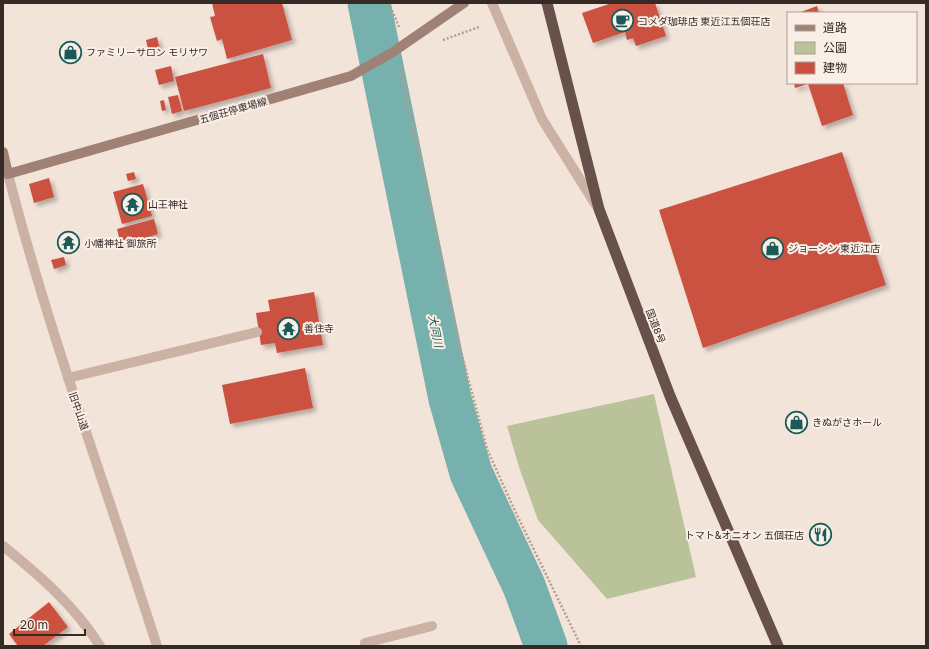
<svg xmlns="http://www.w3.org/2000/svg" width="929" height="649" viewBox="0 0 929 649" font-family="'Golos Text','Noto Sans JP',sans-serif">
	<style>
		.green { fill: #b9c299 }
		.lines { fill: none; stroke-linecap: round; stroke-linejoin: round }
		.river { stroke: #77b1ad; stroke-width: 43 }
		.building { fill: #cb513f; filter: url(#shadow) }
		.path { stroke: #b79c8f; stroke-width: 2.5; stroke-dasharray: 2 2; stroke-linecap: butt }
		.service { stroke: #cbb2a5; stroke-width: 10 }
		.minor { stroke: #cbb2a5; stroke-width: 10 }
		.tertiary { stroke: #cbb2a5; stroke-width: 10 }
		.secondary { stroke: #9f8176; stroke-width: 10 }
		.trunk { stroke: #68514a; stroke-width: 11 }
		.labels { text-anchor: middle; dominant-baseline: central; stroke-width: 4; stroke-linejoin: round; paint-order: stroke }
		.poi-label { font-size: 10px; fill: #362a27; stroke: #faefe6; text-anchor: start }
		.street-label { font-size: 10px; fill: #362a27; stroke: #faefe6 }
		.water-label { font-size: 11px; font-style: italic; fill: #1a5a57; stroke: #faefe6 }
	</style>
	<defs>
		<filter id="shadow"><feDropShadow dx="3.5" dy="3.5" stdDeviation="2" flood-color="#0004"/></filter>
	</defs>
	<rect width="100%" height="100%" fill="#f3e4da"/>
	<!-- green -->
	<polygon class="green" points="654,394 696,577 607,599 538,520 520,470 507,426"/>
	<g class="lines">
		<!-- river -->
		<polyline class="river" points="369,3 450,399 471,473 524,586 546,646"/>
	</g>
	<!-- building -->
	<g class="building">
		<polygon points="212,3 282,3 292,40 227,59 222,39 217,41 210,17 215,16"/>
		<polygon points="612,3 655,3 666,36 636,46 633,38 627,40 625,32 593,43 582,13"/>
		<polygon points="817,6 819,13 798,13"/>
		<polygon points="157,37 160,50 149,53 146,40"/>
		<polygon points="263,54 271,88 184,111 175,77"/>
		<polygon points="171,66 174,81 159,85 155,70"/>
		<polygon points="794,83 843,83 853,115 822,126 808,84 795,88"/>
		<polygon points="178,95 182,111 172,114 168,97"/>
		<polygon points="164,100 166,110 162,111 160,101"/>
		<polygon points="842,152 886,285 703,348 659,210"/>
		<polygon points="134,172 136,179 128,181 126,174"/>
		<polygon points="49,178 54,197 34,203 29,184"/>
		<polygon points="143,184 152,216 122,224 113,192"/>
		<polygon points="154,219 158,234 121,245 117,229"/>
		<polygon points="64,257 66,265 54,269 51,260"/>
		<polygon points="314,292 323,345 277,353 275,343 261,345 256,313 270,311 268,300"/>
		<polygon points="305,368 313,408 230,424 222,385"/>
		<polygon points="49,602 68,627 43,646 18,646 9,634"/>
	</g>
	<g class="lines">
		<!-- path -->
		<g class="path">
			<polyline points="389,3 399,27"/>
			<polyline points="443,40 479,27"/>
			<polyline points="400,68 434,223 459,344 487,449 515,511 581,646"/>
		</g>
		<!-- service -->
		<polyline class="service" points="68,378 257,332"/>
		<!-- minor -->
		<g class="minor">
			<path d="M8,174C49,334 107,489 157,646"/>
			<path d="M3,546C39,575 75,606 100,646"/>
			<polyline points="365,646 365,643 432,626"/>
		</g>
		<!-- tertiary -->
		<polyline class="tertiary" points="492,3 542,119 596,205"/>
		<!-- secondary -->
		<polyline class="secondary" points="3,152 8,174 351,76 393,52 464,3"/>
		<!-- trunk -->
		<polyline class="trunk" points="547,3 599,209 670,396 778,646"/>
	</g>
	<!-- icons -->
	<defs>
		<symbol id="cafe-ring" viewBox="-11 -11 22 22"><circle r="9.5" fill="#faefe6" stroke="#1a5a57" stroke-width="1.5"/><path d="M-5.5-4.5H6V0H3Q3 3.5 0 3.5H-2.5Q-5.5 3.5-5.5 0ZM3-3.2v2h1.7v-2ZM-6 4.5H4V6H-6Z" fill="#1a5a57"/></symbol>
		<symbol id="shop-ring" viewBox="-11 -11 22 22"><circle r="9.5" fill="#faefe6" stroke="#1a5a57" stroke-width="1.5"/><path d="M-5-2.5h2.3a2.7 3.5 0 0 1 5.4 0H5L5.5 6h-11ZM-1.5-2.5h3a1.5 2.3 0 0 0-3 0Z" fill="#1a5a57"/></symbol>
		<symbol id="temple-ring" viewBox="-11 -11 22 22"><circle r="9.5" fill="#faefe6" stroke="#1a5a57" stroke-width="1.5"/><path d="M0-6L5-2H3V0L6.5 2.5H4V6H1.5V3h-3V6H-4V2.5H-6.5L-3 0V-2H-5Z" fill="#1a5a57"/></symbol>
		<symbol id="restaurant-ring" viewBox="-11 -11 22 22"><circle r="9.5" fill="#faefe6" stroke="#1a5a57" stroke-width="1.5"/><path d="M-5-6h1v4h1v-4h1v4h1v-4h1v5L-1.5 .5V6h-2V.5L-5-1ZM5-6V6H3V1.5H1.5Q1.5-4 5-6Z" fill="#1a5a57"/></symbol>
	</defs>
	<g fill-rule="evenodd">
		<use href="#cafe-ring" x="610" y="8" width="25" height="25"/>
		<use href="#shop-ring" x="58" y="40" width="25" height="25"/>
		<use href="#temple-ring" x="120" y="192" width="25" height="25"/>
		<use href="#temple-ring" x="56" y="230" width="25" height="25"/>
		<use href="#shop-ring" x="760" y="236" width="25" height="25"/>
		<use href="#temple-ring" x="276" y="316" width="25" height="25"/>
		<use href="#shop-ring" x="784" y="410" width="25" height="25"/>
		<use href="#restaurant-ring" x="808" y="522" width="25" height="25"/>
	</g>
	<g class="labels">
		<!-- poi labels -->
		<g class="poi-label">
			<text x="638" y="21">コメダ珈琲店 東近江五個荘店</text>
			<text x="86" y="52">ファミリーサロン モリサワ</text>
			<text x="148" y="204">山王神社</text>
			<text x="84" y="243">小幡神社 御旅所</text>
			<text x="788" y="248">ジョーシン 東近江店</text>
			<text x="304" y="328">善住寺</text>
			<text x="812" y="422">きぬがさホール</text>
			<text x="804" y="535" text-anchor="end">トマト&amp;オニオン 五個荘店</text>
		</g>
		<!-- street labels -->
		<g class="street-label">
			<text transform="translate(233 110) rotate(-16)">五個荘停車場線</text>
			<text transform="translate(656 326) rotate(69)">国道8号</text>
			<text transform="translate(79 411) rotate(71)">旧中山道</text>
		</g>
		<!-- water labels -->
		<g class="water-label">
			<text transform="translate(436 331) rotate(78)">大同川</text>
		</g>
	</g>
	<!-- border -->
	<rect width="929" height="649" fill="none" stroke="#362a27" stroke-width="8"/>
	<!-- legend -->
	<rect x="787" y="12" width="130" height="72" fill="#faefe6" stroke="#aca09a"/>
	<rect x="795" y="25" width="20" height="6" fill="#9f8176" stroke="#aca09a"/>
	<text x="823" y="32" font-size="12" fill="#362a27">道路</text>
	<rect x="795" y="42" width="20" height="12" fill="#b9c299" stroke="#aca09a"/>
	<text x="823" y="52" font-size="12" fill="#362a27">公園</text>
	<rect x="795" y="62" width="20" height="12" fill="#cb513f" stroke="#aca09a"/>
	<text x="823" y="72" font-size="12" fill="#362a27">建物</text>
	<!-- scale -->
	<path d="M14 629v6h71v-6" fill="none" stroke="#362a27" stroke-width="2"/>
	<text x="20" y="629" font-size="12" fill="#362a27" stroke="#faefe6" stroke-width="3" paint-order="stroke">20 m</text>
</svg>
